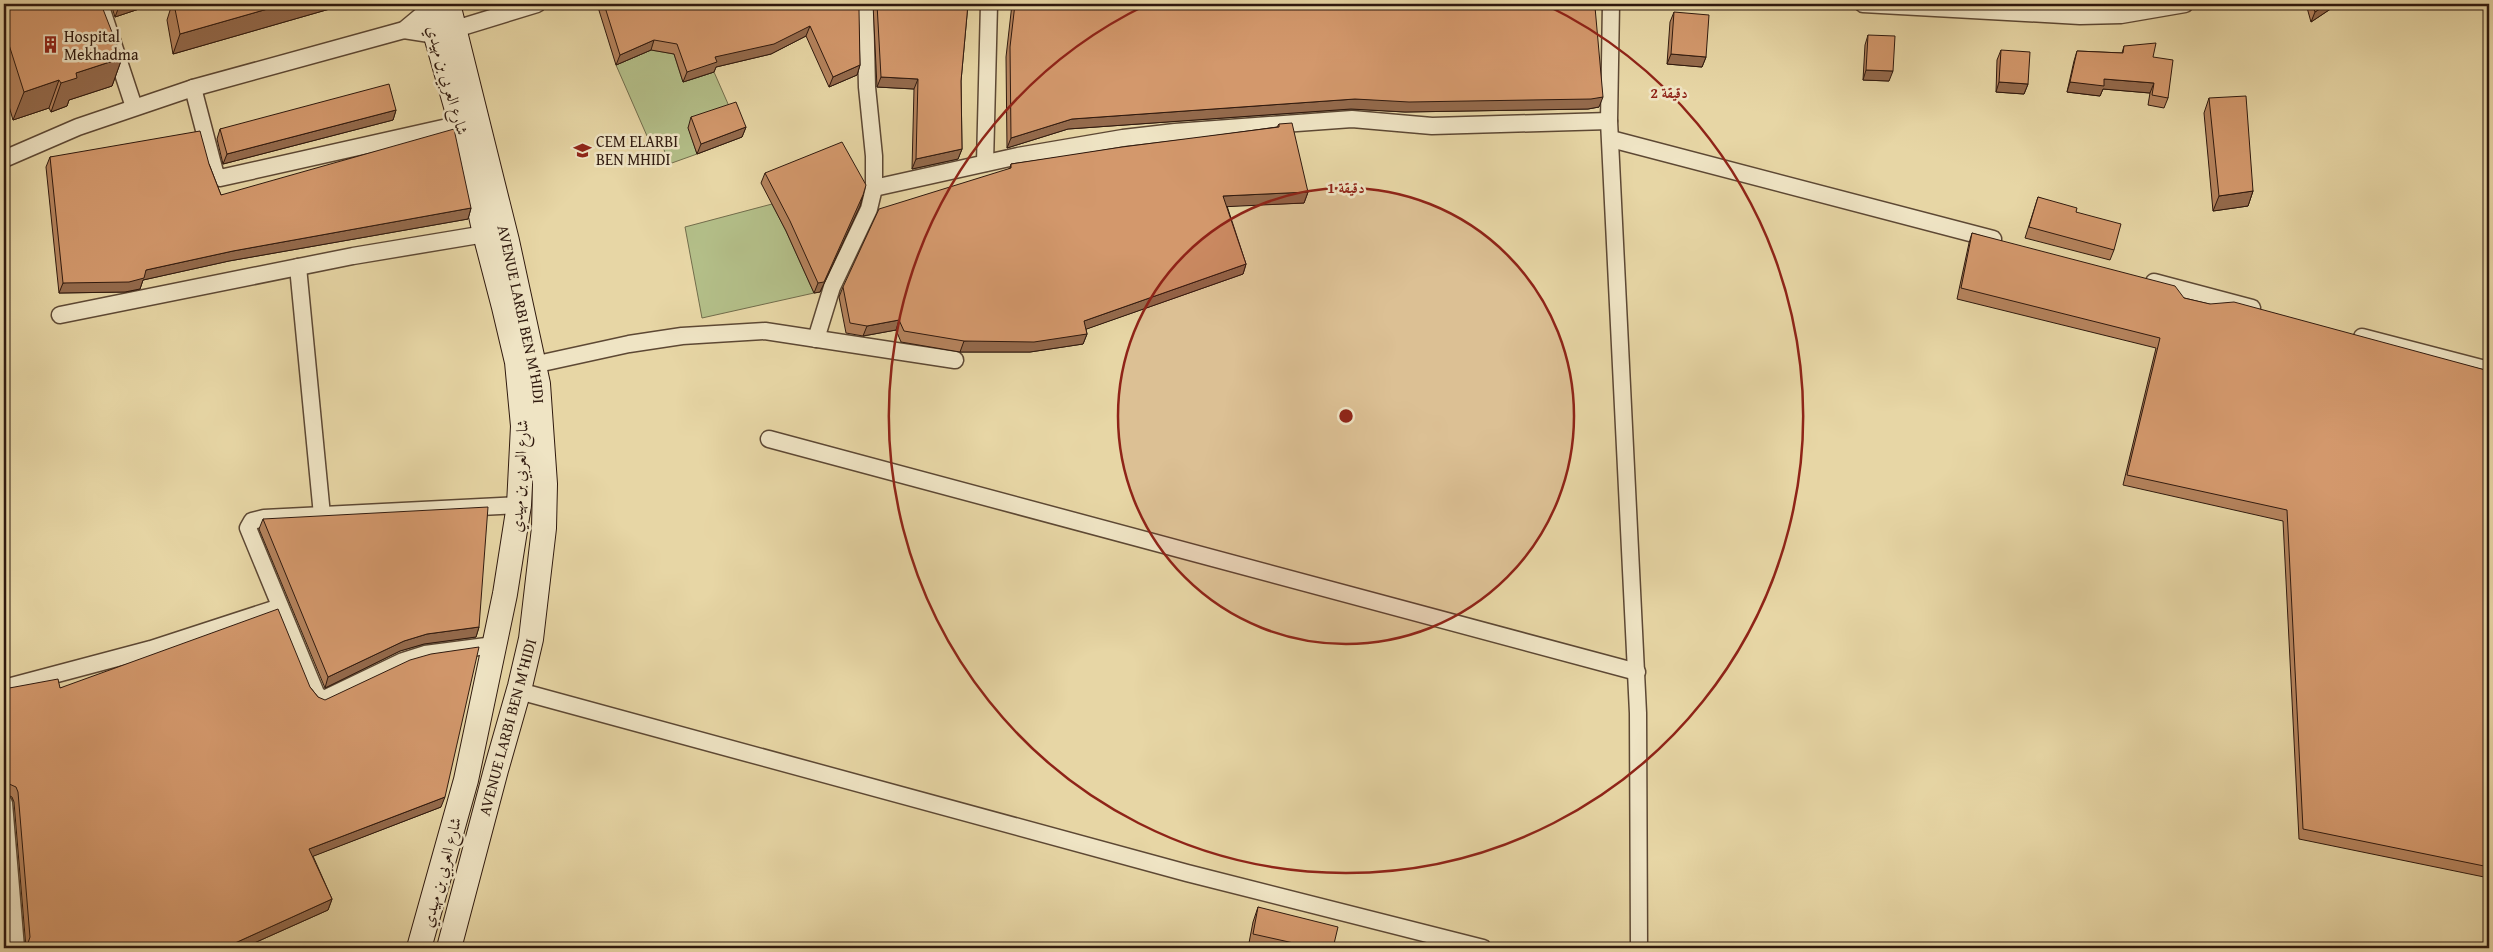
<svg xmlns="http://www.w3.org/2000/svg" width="2493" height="952" viewBox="0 0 2493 952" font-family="'Gentium Book Plus',Amiri,serif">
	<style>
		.green { fill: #b3be88; stroke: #716c4b }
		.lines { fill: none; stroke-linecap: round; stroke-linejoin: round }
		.street-casing { stroke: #5d4834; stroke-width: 19 }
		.secondary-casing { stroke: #2f190e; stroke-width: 26 }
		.street { stroke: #efe4c4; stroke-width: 16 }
		.secondary { stroke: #efe4c4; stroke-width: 24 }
		.wall { fill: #b5835d; stroke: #2f190e }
		.shaded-wall { fill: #946a4c; stroke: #2f190e }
		.building { fill: #d3986c; stroke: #2f190e }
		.ring { fill: none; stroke: #8f2418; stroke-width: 2.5 }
		.labels { text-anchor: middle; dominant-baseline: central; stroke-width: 5; stroke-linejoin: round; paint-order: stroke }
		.poi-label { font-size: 16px; fill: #2f190e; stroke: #efe4c4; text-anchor: start }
		.street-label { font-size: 16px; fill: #2f190e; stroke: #efe4c4 }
		.centre { fill: #8f2418; stroke: #efe4c4; stroke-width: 2.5 }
		.ring-label { font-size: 15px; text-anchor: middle; font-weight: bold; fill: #8f2418; stroke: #efe4c4; stroke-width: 5; stroke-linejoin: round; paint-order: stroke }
	</style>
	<rect width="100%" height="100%" fill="#e7d6a5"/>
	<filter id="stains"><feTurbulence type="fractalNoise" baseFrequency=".004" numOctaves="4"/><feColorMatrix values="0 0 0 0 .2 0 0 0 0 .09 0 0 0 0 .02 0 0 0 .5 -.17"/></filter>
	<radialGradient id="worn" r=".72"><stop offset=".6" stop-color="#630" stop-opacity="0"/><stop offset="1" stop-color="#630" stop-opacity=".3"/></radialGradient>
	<!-- green -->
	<g class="green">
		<polygon points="651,50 674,54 683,82 714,72 732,113 688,127 697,154 669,164 659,135 647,136 616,65"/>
		<polygon points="772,204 786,231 814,293 702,318 685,227"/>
	</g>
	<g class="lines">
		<defs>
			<g id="street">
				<polyline points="100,4 134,107"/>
				<polyline points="1611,4 1609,121 1638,713 1639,948"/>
				<polyline points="1863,4 2080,16 2121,15 2185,4"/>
				<polyline points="404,30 436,35 537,4"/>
				<polyline points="193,88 215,172 220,178 461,124"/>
				<polyline points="1611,139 1993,239"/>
				<polyline points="4,159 78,127 193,88 404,30 428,10 438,7"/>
				<polyline points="985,163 989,4"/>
				<polyline points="874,188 1018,156 1123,138 1175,132 1352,119 1432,126 1609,121"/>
				<polyline points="298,267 322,515"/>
				<polyline points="2154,282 2252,308"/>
				<polyline points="60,315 353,256 485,234"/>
				<polyline points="2362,337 2489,370"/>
				<polyline points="816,339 832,287 869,209 874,188 874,156 867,87 865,4"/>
				<polyline points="533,365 629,344 682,336 765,331 955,360"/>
				<polyline points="769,439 1637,672"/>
				<polyline points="494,645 425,654 403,661 322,700 316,693 248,528 252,521 264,518 519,505"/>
				<polyline points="4,688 151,649 280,607"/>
				<polyline points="519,691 1187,873 1483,948"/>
				<polyline points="4,803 16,948"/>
			</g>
			<g id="secondary">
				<path id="s1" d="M448,4L507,241L538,384L545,484L544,528L531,639L520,686L496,770L449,948"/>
				<polyline points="419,948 466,780 505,594 519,505 523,426 517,362 504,307 485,234 461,124 427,4"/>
			</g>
		</defs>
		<!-- street casing -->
		<use href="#street" class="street-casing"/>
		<!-- secondary casing -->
		<use href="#secondary" class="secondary-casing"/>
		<!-- street -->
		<use href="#street" class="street"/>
		<!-- secondary -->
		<use href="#secondary" class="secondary"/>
	</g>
	<!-- wall -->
	<g class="wall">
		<polygon points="4,4 122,58 112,86 69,100 67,106 51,112 49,108 13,120 4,89"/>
		<polygon points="111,4 146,4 145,7 115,17"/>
		<polygon points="172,4 347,4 173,54 167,20"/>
		<polygon points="597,4 858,4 860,65 857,75 829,87 806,36 771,54 716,67 714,72 683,82 674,54 651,50 616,65"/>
		<polygon points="873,4 968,4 961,81 962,149 958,159 912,169 914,89 877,87"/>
		<polygon points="1012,4 1428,4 1599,107 1588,109 1405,112 1351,109 1068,129 1007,148 1006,57"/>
		<polygon points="2306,4 2338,4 2311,22"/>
		<polygon points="1674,12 1706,57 1702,67 1667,64 1670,22"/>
		<polygon points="1868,35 1889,81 1863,80 1865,45"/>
		<polygon points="2124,46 2153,57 2168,98 2164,108 2148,105 2150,93 2103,89 2100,96 2067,92 2074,61 2077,51 2122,53"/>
		<polygon points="2001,50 2028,84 2024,94 1996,92 1997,60"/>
		<polygon points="2209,98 2253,191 2248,206 2213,211 2204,113"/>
		<polygon points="396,110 393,120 223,164 217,139 220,129"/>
		<polygon points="691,117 746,127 742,137 697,154 688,128"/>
		<polygon points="1279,124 1308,192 1304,203 1227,206 1246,264 1243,274 1086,329 1087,334 1083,344 1030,352 960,352 901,342 896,330 863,336 846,333 839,297 843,287 1010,168 1011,164 1277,127"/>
		<polygon points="50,157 209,164 221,195 471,208 468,219 229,261 143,280 140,289 125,292 59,293 46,167"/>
		<polygon points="765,173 863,195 860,206 820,292 814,293 786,231 761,183"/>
		<polygon points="2038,197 2076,212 2114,250 2110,260 2025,238"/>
		<polygon points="1972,233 2184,298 2489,371 2489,878 2299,839 2283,521 2123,485 2156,348 1957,299 1969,243"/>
		<polygon points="263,519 479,627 476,637 424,644 400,651 325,688 259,529"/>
		<polygon points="310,687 318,697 441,807 313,856 332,899 328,910 243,948 26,948 14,802 12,797 4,793 4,689 60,688"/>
		<polygon points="1258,907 1333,948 1248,948 1253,922"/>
	</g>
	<!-- shaded-wall -->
	<g class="shaded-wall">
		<polygon points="120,4 146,4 145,7 115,17"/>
		<polygon points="285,4 347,4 173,54 180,34"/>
		<polygon points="2327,4 2338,4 2311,22 2315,12"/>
		<polygon points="810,26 806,36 771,54 716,67 714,72 683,82 687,72 715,57"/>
		<polygon points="654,40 651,50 616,65 620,55"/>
		<polygon points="1671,54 1706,57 1702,67 1667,64"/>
		<polygon points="122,58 112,86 69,100 67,106 51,112 61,83 76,73"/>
		<polygon points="860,65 857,75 829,87 833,77"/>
		<polygon points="1866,70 1893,71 1889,81 1863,80"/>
		<polygon points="881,77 918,79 914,89 877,87"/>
		<polygon points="2104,79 2154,83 2150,93 2103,89 2100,96 2067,92 2070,82"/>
		<polygon points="59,80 49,108 13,120 24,92"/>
		<polygon points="1999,82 2028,84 2024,94 1996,92"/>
		<polygon points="1603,97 1599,107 1588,109 1405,112 1351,109 1068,129 1007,148 1011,138 1072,119 1355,99"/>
		<polygon points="396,110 393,120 223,164 227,154"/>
		<polygon points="746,127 742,137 697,154 701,144"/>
		<polygon points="962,149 958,159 912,169 916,159"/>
		<polygon points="2253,191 2248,206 2213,211 2219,196"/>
		<polygon points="1308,192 1304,203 1220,207 1223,196"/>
		<polygon points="863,195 860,206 820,292 814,293 818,283"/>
		<polygon points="471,208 468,219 229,261 143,280 140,289 125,292 59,293 63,283 146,270 233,251"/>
		<polygon points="1246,264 1243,274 1081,331 1084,321"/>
		<polygon points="899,320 896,330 863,336 867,326"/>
		<polygon points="1087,334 1083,344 1030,352 960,352 964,341"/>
		<polygon points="479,627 476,637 424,644 400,651 325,688 328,677 404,641 427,634"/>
		<polygon points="7,783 4,793 4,784"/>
		<polygon points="445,797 441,807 306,859 309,849"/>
		<polygon points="332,899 328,910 243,948 224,948"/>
	</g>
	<!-- building -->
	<g class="building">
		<polygon points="4,4 101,4 122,58 76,73 77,78 61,83 59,80 24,92 4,29"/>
		<polygon points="174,4 285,4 180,34"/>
		<polygon points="604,4 858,4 859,10 860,65 833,77 810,26 774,44 715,57 717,62 687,72 677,44 654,40 620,55"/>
		<polygon points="877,4 968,4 961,81 962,149 916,159 918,79 881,77"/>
		<polygon points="1015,4 1428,4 1595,7 1603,97 1591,99 1409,102 1355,99 1072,119 1011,138 1010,47"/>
		<polygon points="2312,4 2327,4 2315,12"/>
		<polygon points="1674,12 1709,15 1706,57 1671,54"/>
		<polygon points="1868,35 1895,36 1893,71 1866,70"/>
		<polygon points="2156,43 2153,57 2173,60 2168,98 2152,95 2154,83 2104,79 2104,86 2070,82 2077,51 2123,53 2124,46"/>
		<polygon points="2001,50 2030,52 2028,84 1999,82"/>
		<polygon points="389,84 396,110 227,154 220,129"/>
		<polygon points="2246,96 2253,191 2219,196 2209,98"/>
		<polygon points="736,102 746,127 701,144 691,117"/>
		<polygon points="1292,123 1308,192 1223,196 1246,264 1084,321 1087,334 1034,342 964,341 904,331 899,320 867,326 850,323 843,287 879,209 1011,168 1011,164 1122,147 1279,127 1279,124"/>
		<polygon points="454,129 471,208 233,251 146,270 144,278 129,282 63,283 50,157 200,131 209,164 221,195"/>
		<polygon points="842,142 866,185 863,195 824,282 818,283 790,221 765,173"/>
		<polygon points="2038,197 2077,208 2076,212 2121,224 2114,250 2029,227"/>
		<polygon points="1972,233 2175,286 2184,298 2210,304 2234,302 2489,371 2489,867 2303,829 2287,510 2127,475 2160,338 1961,288"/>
		<polygon points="488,507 479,627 427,634 404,641 328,677 263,519"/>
		<polygon points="278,609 310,687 318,697 325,700 410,660 431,654 479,647 445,797 309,849 332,899 224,948 28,948 28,943 30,937 18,792 16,787 7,783 4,784 4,689 58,679 60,688"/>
		<polygon points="1258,907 1338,927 1333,948 1316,948 1253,934"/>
	</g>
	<!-- distance rings -->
	<circle cx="1346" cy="416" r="228" fill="#8f2418" fill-opacity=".12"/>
	<g class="ring">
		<circle cx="1346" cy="416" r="228"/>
		<path d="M1546 5A457 457 0 1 1 1146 5"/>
	</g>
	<!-- icons -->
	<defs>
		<symbol id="building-bare" viewBox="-9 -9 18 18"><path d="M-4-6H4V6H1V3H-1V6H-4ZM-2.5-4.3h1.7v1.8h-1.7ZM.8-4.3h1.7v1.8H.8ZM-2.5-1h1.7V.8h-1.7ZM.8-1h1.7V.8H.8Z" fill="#8f2418" stroke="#efe4c4" stroke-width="2.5" paint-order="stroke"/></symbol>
		<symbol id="school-bare" viewBox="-9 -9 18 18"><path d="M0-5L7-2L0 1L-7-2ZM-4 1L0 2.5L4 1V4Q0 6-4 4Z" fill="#8f2418" stroke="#efe4c4" stroke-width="2.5" paint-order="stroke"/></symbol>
	</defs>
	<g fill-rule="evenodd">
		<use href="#building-bare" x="38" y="32" width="25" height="25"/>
		<use href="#school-bare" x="570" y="138" width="25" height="25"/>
	</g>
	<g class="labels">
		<!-- poi labels -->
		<g class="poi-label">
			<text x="64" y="36">Hospital<tspan x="64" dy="18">Mekhadma</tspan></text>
			<text x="596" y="141">CEM ELARBI<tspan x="596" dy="18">BEN MHIDI</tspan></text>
		</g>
		<!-- street labels -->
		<g class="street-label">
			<text transform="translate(448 80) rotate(74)">شارع العربي بن مهيدي</text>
			<text stroke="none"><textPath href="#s1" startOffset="319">AVENUE LARBI BEN M'HIDI</textPath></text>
			<text transform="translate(519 476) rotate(-87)">شارع العربي بن مهيدي</text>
			<text transform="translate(507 727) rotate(-75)">AVENUE LARBI BEN M'HIDI</text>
			<text transform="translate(441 872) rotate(-75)">شارع العربي بن مهيدي</text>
		</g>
	</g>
	<circle cx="1346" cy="416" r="8" class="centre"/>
	<g class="ring-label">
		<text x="1669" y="98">2 دقيقة</text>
		<text x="1346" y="193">1 دقيقة</text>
	</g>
	<!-- margin -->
	<rect width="2493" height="952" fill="none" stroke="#e7d6a5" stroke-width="20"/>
	<rect x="5" y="5" width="2483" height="942" fill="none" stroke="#2f190e" stroke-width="2.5"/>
	<rect x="10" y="10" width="2473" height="932" fill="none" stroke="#2f190e"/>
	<rect width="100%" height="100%" filter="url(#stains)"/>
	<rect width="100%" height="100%" fill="url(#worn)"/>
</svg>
